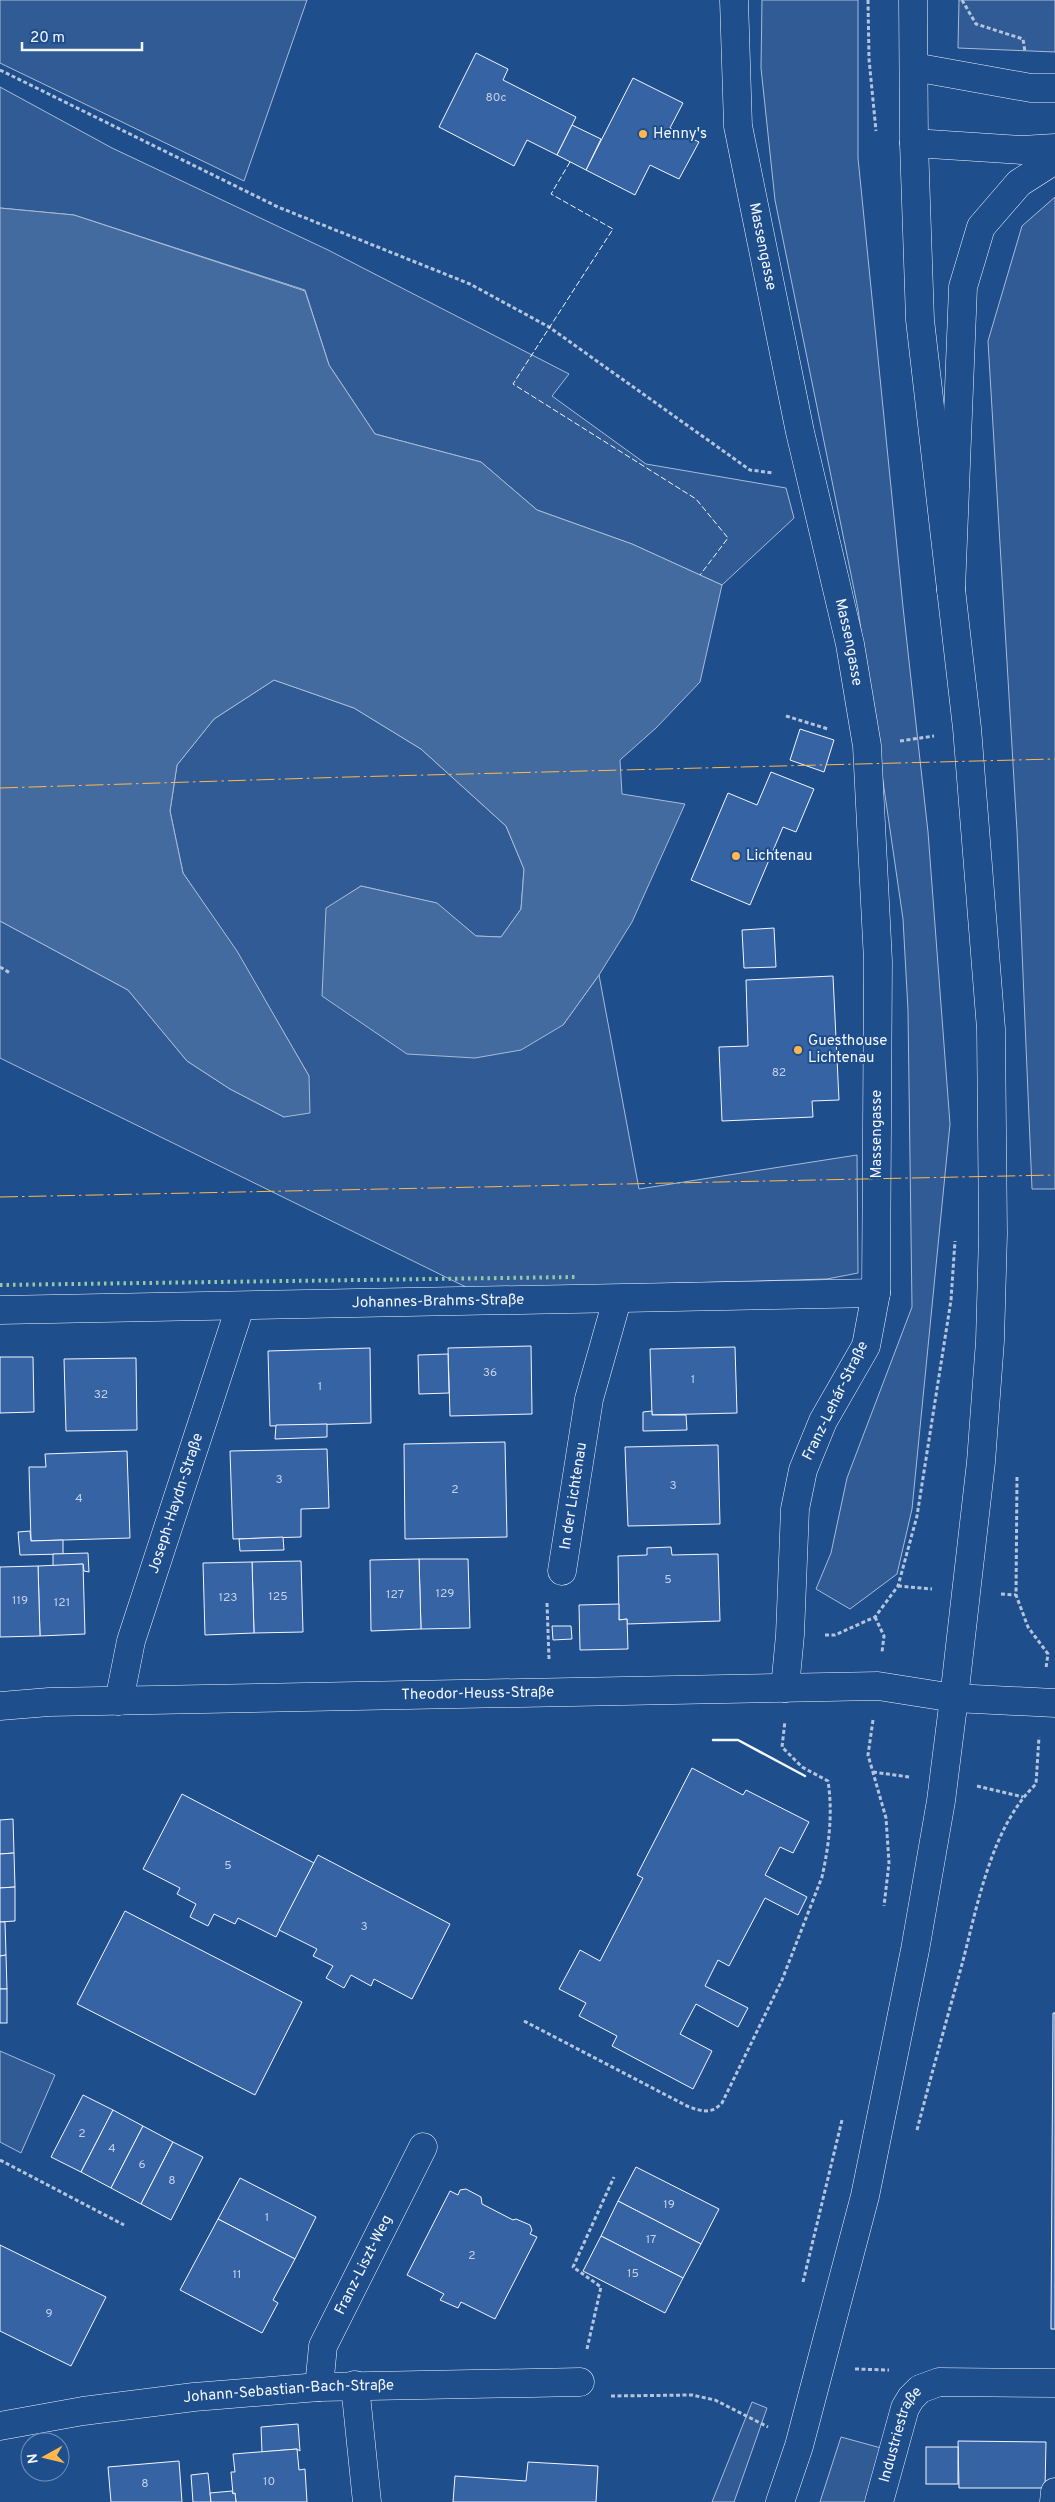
<svg xmlns="http://www.w3.org/2000/svg" width="1055" height="2502" viewBox="0 0 1055 2502" font-family="Overpass,sans-serif">
	<style>
		.green { fill: #305b95; stroke: #a8bbd7 }
		.water { fill: #446ba0; stroke: #a8bbd7 }
		.building { fill: #3563a3; stroke: #f2f6ff }
		.lines { fill: none; stroke-linecap: round; stroke-linejoin: round }
		.minor-casing { stroke: #f2f6ff; stroke-width: 29 }
		.major-casing { stroke: #f2f6ff; stroke-width: 29 }
		.highway-casing { stroke: #f2f6ff; stroke-width: 29 }
		.path { stroke: #b3c4dc; stroke-width: 3; stroke-dasharray: 4 2.5; stroke-linecap: butt }
		.minor { stroke: #1f4e8c; stroke-width: 28 }
		.major { stroke: #1f4e8c; stroke-width: 28 }
		.highway { stroke: #1f4e8c; stroke-width: 28 }
		.hedge { stroke: #97c8a6; stroke-width: 4; stroke-dasharray: 2.5 4; stroke-linecap: butt }
		.fence { stroke: #f2f6ff; stroke-width: 1; stroke-dasharray: 6 2.5; stroke-linecap: butt }
		.wall { stroke: #f2f6ff; stroke-width: 2.5 }
		.power { stroke: #ffb74d; stroke-width: 1; stroke-dasharray: 18 4 2.5 4; stroke-linecap: butt }
		.poi-dot { fill: #ffb74d; stroke: #1f4e8c; stroke-width: 2 }
		.labels { text-anchor: middle; dominant-baseline: central; stroke-width: 4; stroke-linejoin: round; paint-order: stroke }
		.number-label { font-size: 12px; fill: #c3d1e8 }
		.poi-label { font-size: 15px; fill: #f2f6ff; stroke: #1f4e8c; text-anchor: start }
		.street-label { font-size: 15px; fill: #f2f6ff; stroke: #1f4e8c }
	</style>
	<rect width="100%" height="100%" fill="#1f4e8c"/>
	<!-- green -->
	<g class="green">
		<polygon points="0,0 307,0 244,181 0,63"/>
		<polygon points="762,0 858,0 858,158 903,607 928,832 950,1124 912,1509 897,1574 850,1609 816,1589 831,1553 847,1478 912,1307 908,1010 903,919 858,609 775,200 761,68"/>
		<polygon points="959,0 1055,0 1055,52 958,48"/>
		<polygon points="0,87 112,148 328,250 569,374 552,396 646,464 786,488 794,518 722,585 632,544 537,510 481,462 375,434 329,365 305,290 74,215 0,208"/>
		<polygon points="1055,197 1055,1189 1032,1189 1017,831 988,341 1022,226"/>
		<polygon points="274,680 354,708 421,749 506,826 524,869 521,909 501,937 476,936 436,903 361,886 326,909 563,1025 599,975 639,1189 857,1155 858,1273 827,1279 470,1289 0,1058 0,921 128,990 187,1061 230,1089 284,1117 309,1076 237,952 183,873 170,811 177,765 214,719"/>
		<polygon points="0,2051 55,2075 21,2153 0,2142"/>
		<polygon points="752,2402 767,2408 734,2502 712,2502"/>
		<polygon points="841,2437 881,2448 865,2502 820,2502"/>
	</g>
	<!-- water -->
	<polygon class="water" points="0,208 74,215 305,291 329,365 375,434 481,462 537,510 632,544 722,585 700,682 656,728 620,760 622,794 685,804 632,922 599,975 563,1025 521,1050 475,1058 407,1054 322,996 326,908 361,886 437,903 476,936 501,937 521,909 524,869 506,826 421,749 354,708 274,680 214,719 177,765 170,811 183,873 237,951 309,1076 310,1113 284,1117 230,1089 187,1061 128,990 0,921"/>
	<!-- building -->
	<g class="building">
		<polygon points="476,53 508,69 503,80 576,117 557,155 527,140 514,166 439,127"/>
		<polygon points="633,78 683,103 670,128 699,142 679,179 650,165 635,195 586,170"/>
		<polygon points="572,125 601,139 586,170 557,155"/>
		<polygon points="800,729 834,740 824,772 790,760"/>
		<polygon points="771,772 814,789 796,832 783,827 750,905 691,880 728,793 757,805"/>
		<polygon points="774,928 776,967 744,968 742,930"/>
		<polygon points="833,976 839,1100 812,1101 813,1117 722,1121 719,1047 748,1046 746,980"/>
		<polygon points="531,1346 532,1414 450,1416 448,1348"/>
		<polygon points="735,1347 737,1413 652,1415 650,1349"/>
		<polygon points="370,1348 371,1423 270,1426 268,1351"/>
		<polygon points="448,1354 449,1393 419,1394 418,1355"/>
		<polygon points="0,1357 33,1357 34,1412 0,1413"/>
		<polygon points="136,1358 137,1430 66,1431 64,1359"/>
		<polygon points="652,1411 652,1415 686,1415 687,1430 643,1431 643,1412"/>
		<polygon points="327,1424 327,1437 275,1439 276,1425"/>
		<polygon points="505,1442 507,1537 405,1539 404,1444"/>
		<polygon points="718,1445 720,1524 628,1526 625,1447"/>
		<polygon points="327,1449 329,1508 301,1509 301,1537 233,1539 230,1451"/>
		<polygon points="127,1451 130,1538 31,1541 29,1467 46,1467 45,1454"/>
		<polygon points="30,1531 31,1541 63,1540 63,1554 20,1555 18,1532"/>
		<polygon points="283,1537 284,1550 240,1551 239,1539"/>
		<polygon points="671,1547 672,1555 718,1554 720,1621 627,1624 627,1619 619,1620 618,1556 647,1555 647,1548"/>
		<polygon points="88,1553 89,1572 84,1571 83,1564 53,1566 53,1554"/>
		<polygon points="419,1559 468,1559 470,1628 421,1629"/>
		<polygon points="419,1559 421,1629 371,1631 370,1560"/>
		<polygon points="301,1561 303,1632 254,1633 252,1562"/>
		<polygon points="252,1562 254,1633 205,1635 203,1563"/>
		<polygon points="83,1564 85,1634 40,1636 38,1566"/>
		<polygon points="38,1566 40,1636 0,1637 0,1567"/>
		<polygon points="619,1604 619,1620 627,1619 628,1649 580,1650 579,1605"/>
		<polygon points="552,1626 571,1626 572,1639 553,1640"/>
		<polygon points="692,1768 743,1795 746,1790 809,1822 793,1853 780,1847 765,1875 807,1897 798,1915 765,1898 729,1966 718,1960 705,1986 748,2008 738,2027 696,2004 680,2034 712,2051 693,2089 612,2046 617,2036 579,2016 586,2003 559,1989 580,1950 600,1961 643,1878 637,1875"/>
		<polygon points="182,1794 314,1863 276,1937 238,1918 235,1924 214,1914 208,1926 190,1917 196,1904 177,1894 180,1888 143,1869"/>
		<polygon points="13,1819 14,1853 0,1854 0,1820"/>
		<polygon points="14,1853 15,1887 0,1888 0,1854"/>
		<polygon points="318,1855 450,1924 412,1999 374,1979 371,1986 351,1975 344,1988 326,1978 333,1966 313,1956 317,1949 279,1930"/>
		<polygon points="15,1887 15,1921 0,1922 0,1888"/>
		<polygon points="125,1911 302,2002 255,2095 77,2004"/>
		<polygon points="0,1922 5,1922 6,1955 0,1956"/>
		<polygon points="6,1955 7,1989 0,1989 0,1956"/>
		<rect x="0" y="1989" width="7" height="34"/>
		<polygon points="1053,2013 1055,2013 1055,2329 1051,2329 1051,2323"/>
		<polygon points="83,2095 113,2110 81,2172 51,2157"/>
		<polygon points="113,2110 143,2126 111,2188 81,2172"/>
		<polygon points="143,2126 173,2142 141,2204 111,2188"/>
		<polygon points="173,2142 203,2157 171,2220 141,2204"/>
		<polygon points="636,2167 719,2209 701,2244 618,2201"/>
		<polygon points="240,2178 316,2217 295,2259 218,2219"/>
		<polygon points="466,2189 481,2197 482,2204 513,2220 516,2219 530,2225 532,2230 530,2234 537,2237 495,2319 461,2302 458,2308 440,2300 444,2294 407,2275 450,2191 458,2195 460,2190"/>
		<polygon points="618,2201 701,2244 683,2278 601,2236"/>
		<polygon points="218,2219 295,2259 273,2300 278,2303 262,2333 180,2290"/>
		<polygon points="601,2236 683,2278 665,2313 583,2271"/>
		<polygon points="0,2245 106,2297 71,2366 0,2331"/>
		<polygon points="298,2424 300,2451 297,2449 262,2452 261,2427"/>
		<polygon points="958,2441 1046,2442 1045,2488 959,2488"/>
		<rect x="926" y="2447" width="32" height="37"/>
		<polygon points="297,2449 299,2470 305,2469 307,2502 236,2502 235,2493 233,2494 231,2472 235,2472 233,2454"/>
		<polygon points="179,2461 182,2502 111,2502 108,2467"/>
		<polygon points="528,2462 598,2466 596,2502 453,2502 455,2476 526,2481"/>
		<polygon points="208,2473 211,2502 193,2502 191,2475"/>
		<polygon points="232,2491 233,2494 235,2493 236,2502 211,2502 210,2493"/>
	</g>
	<g class="lines">
		<defs>
			<g id="minor">
				<path id="s1" d="M734,0L738,126L800,432L850,644L867,746L878,961L876,1293L866,1346L823,1421L803,1470L795,1509L790,1635L785,1688"/>
				<path id="s2" d="M0,1310L876,1293"/>
				<path id="s3" d="M562,1571L589,1399L617,1300"/>
				<path id="s4" d="M119,1701L131,1641L240,1307"/>
				<path id="s5" d="M0,1706L49,1702L878,1686L954,1698L1055,1703"/>
				<polyline points="355,2385 367,2502"/>
				<path id="s6" d="M319,2387L323,2346L423,2147"/>
				<path id="s7" d="M0,2426L83,2411L194,2397L319,2387L580,2382"/>
				<path id="s8" d="M879,2502L905,2408L911,2398L920,2389L939,2382L1055,2383"/>
				<polyline points="1054,2502 1055,2492"/>
			</g>
			<polyline id="major" points="780,2502 799,2446 865,2196 915,1950 941,1801 954,1698 981,1462 990,1341 993,1234 991,1029 967,728 920,320 914,143 913,0"/>
			<g id="highway">
				<polyline points="914,67 1031,88 1055,88"/>
				<polyline points="914,143 1022,150 1055,148"/>
				<polyline points="951,590 963,287 981,227 1019,183 1055,160"/>
			</g>
		</defs>
		<!-- minor casing -->
		<use href="#minor" class="minor-casing"/>
		<!-- major casing -->
		<use href="#major" class="major-casing"/>
		<!-- highway casing -->
		<use href="#highway" class="highway-casing"/>
		<!-- path -->
		<g class="path">
			<polyline points="868,0 869,59 876,131"/>
			<polyline points="962,0 976,24 1023,39 1025,52"/>
			<polyline points="0,70 278,207 470,284 549,327 750,470 773,473"/>
			<polyline points="786,716 828,729"/>
			<polyline points="900,741 934,736"/>
			<polyline points="0,967 10,973"/>
			<polyline points="1017,1477 1016,1595 1028,1627 1048,1654 1046,1668"/>
			<polyline points="898,1586 932,1589"/>
			<polyline points="1001,1594 1016,1595"/>
			<polyline points="547,1603 549,1659"/>
			<polyline points="875,1617 884,1636 882,1652"/>
			<polyline points="825,1635 835,1635 875,1617 898,1586 917,1516 951,1300 955,1241"/>
			<polyline points="873,1720 868,1755 886,1818 889,1863 884,1906"/>
			<polyline points="873,1772 909,1777"/>
			<polyline points="977,1786 1023,1797"/>
			<path d="M524,2021L687,2106C700,2111 711,2115 722,2103L782,1980L822,1877C829,1845 833,1813 828,1781L802,1767L782,1747L785,1721"/>
			<path d="M917,2130C931,2076 946,2022 961,1968C977,1909 990,1828 1036,1784L1039,1737"/>
			<polyline points="0,2160 124,2225"/>
			<polyline points="803,2282 842,2120"/>
			<polyline points="587,2349 601,2287 573,2267 614,2177"/>
			<polyline points="855,2369 889,2370"/>
			<polyline points="611,2396 692,2395 715,2400 768,2427"/>
		</g>
		<!-- minor -->
		<use href="#minor" class="minor"/>
		<!-- major -->
		<use href="#major" class="major"/>
		<!-- highway -->
		<use href="#highway" class="highway"/>
		<!-- hedge -->
		<polyline class="hedge" points="0,1285 575,1277"/>
		<!-- fence -->
		<polyline class="fence" points="570,162 551,194 613,229 513,384 696,499 728,538 700,575"/>
		<!-- wall -->
		<polyline class="wall" points="713,1740 738,1740 805,1776"/>
		<!-- power -->
		<g class="power">
			<polyline points="0,788 348,777 1055,759"/>
			<polyline points="0,1197 1055,1175"/>
		</g>
	</g>
	<!-- markers -->
	<g class="poi-dot">
		<circle cx="643" cy="134" r="5"/>
		<circle cx="736" cy="856" r="5"/>
		<circle cx="798" cy="1050" r="5"/>
	</g>
	<g class="labels">
		<!-- number labels -->
		<g class="number-label">
			<text x="496" y="98">80c</text>
			<text x="779" y="1073">82</text>
			<text x="490" y="1373">36</text>
			<text x="693" y="1380">1</text>
			<text x="320" y="1387">1</text>
			<text x="101" y="1395">32</text>
			<text x="279" y="1480">3</text>
			<text x="673" y="1486">3</text>
			<text x="455" y="1490">2</text>
			<text x="79" y="1499">4</text>
			<text x="668" y="1580">5</text>
			<text x="445" y="1594">129</text>
			<text x="395" y="1595">127</text>
			<text x="278" y="1597">125</text>
			<text x="228" y="1598">123</text>
			<text x="20" y="1601">119</text>
			<text x="62" y="1603">121</text>
			<text x="228" y="1866">5</text>
			<text x="364" y="1927">3</text>
			<text x="82" y="2134">2</text>
			<text x="112" y="2149">4</text>
			<text x="142" y="2165">6</text>
			<text x="172" y="2181">8</text>
			<text x="669" y="2205">19</text>
			<text x="267" y="2218">1</text>
			<text x="651" y="2240">17</text>
			<text x="472" y="2256">2</text>
			<text x="633" y="2274">15</text>
			<text x="237" y="2275">11</text>
			<text x="49" y="2314">9</text>
			<text x="269" y="2482">10</text>
			<text x="145" y="2484">8</text>
		</g>
		<!-- poi labels -->
		<g class="poi-label">
			<text x="653" y="134">Henny's</text>
			<text x="746" y="856">Lichtenau</text>
			<text x="808" y="1041">Guesthouse<tspan x="808" dy="17">Lichtenau</tspan></text>
		</g>
		<!-- street labels -->
		<g class="street-label">
			<text stroke="none"><textPath href="#s1" startOffset="249">Massengasse</textPath></text>
			<text stroke="none"><textPath href="#s1" startOffset="654">Massengasse</textPath></text>
			<text transform="translate(877 1134) rotate(-90)">Massengasse</text>
			<text stroke="none"><textPath href="#s2" startOffset="438">Johannes-Brahms-Straße</textPath></text>
			<text transform="translate(836 1401) rotate(-64)">Franz-Lehár-Straße</text>
			<text stroke="none"><textPath href="#s3" startOffset="76">In der Lichtenau</textPath></text>
			<text stroke="none"><textPath href="#s4" startOffset="206">Joseph-Haydn-Straße</textPath></text>
			<text stroke="none"><textPath href="#s5" startOffset="478">Theodor-Heuss-Straße</textPath></text>
			<text stroke="none"><textPath href="#s6" startOffset="132">Franz-Liszt-Weg</textPath></text>
			<text stroke="none"><textPath href="#s7" startOffset="291">Johann-Sebastian-Bach-Straße</textPath></text>
			<text stroke="none"><textPath href="#s8" startOffset="71">Industriestraße</textPath></text>
		</g>
	</g>
	<!-- north arrow -->
	<g transform="translate(45 2457) rotate(262)"><circle r="24" fill="#1f4e8c" stroke="#7391ba"/>
	<path d="M0-4L9 19L0 12L-9 19Z" fill="#ffb74d"/>
	<text y="-8" font-size="14" font-weight="bold" text-anchor="middle" fill="#f2f6ff">N</text>
	</g>
	<!-- scale -->
	<path d="M22 42v8h120v-8" fill="none" stroke="#f2f6ff" stroke-width="2.5"/>
	<text x="30" y="42" font-size="15" fill="#f2f6ff" stroke="#1f4e8c" stroke-width="4" paint-order="stroke">20 m</text>
</svg>
